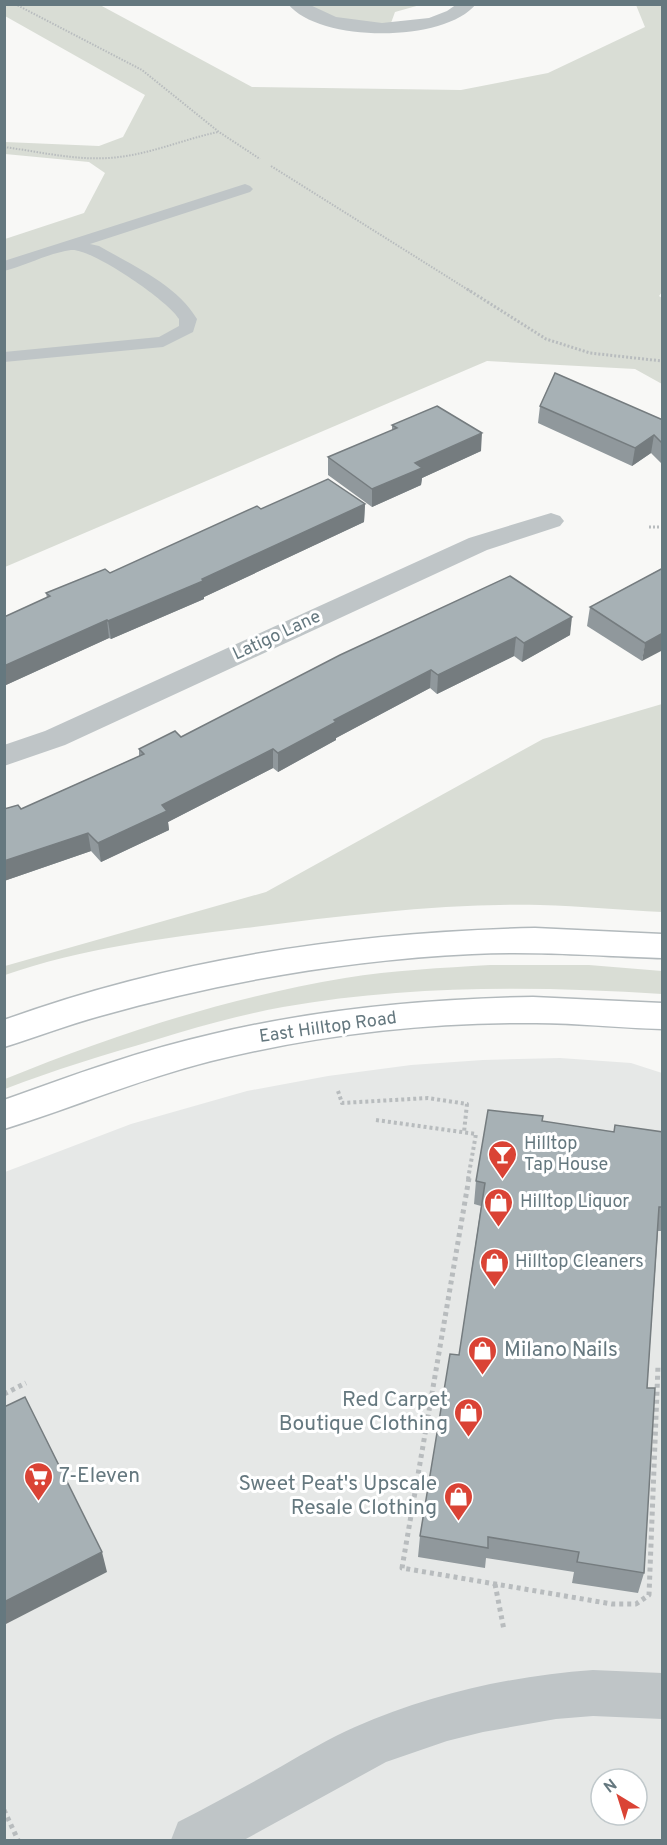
<svg xmlns="http://www.w3.org/2000/svg" width="667" height="1845" viewBox="0 0 667 1845" font-family="Overpass,sans-serif">
	<style>
		.built { fill: #e6e8e7; fill-rule: evenodd }
		.green { fill: #d9ddd5 }
		.lines { fill: none; stroke-linecap: round; stroke-linejoin: round }
		.secondary-casing { stroke: #b2b9bc; stroke-width: 3 }
		.path-far3 { stroke: #b8bcbe; stroke-width: 2; stroke-dasharray: 1.5 1.5; stroke-linecap: butt }
		.path-far2 { stroke: #b8bcbe; stroke-width: 3; stroke-dasharray: 2 2; stroke-linecap: butt }
		.path-far1 { stroke: #b8bcbe; stroke-width: 4; stroke-dasharray: 3 3; stroke-linecap: butt }
		.path { stroke: #b8bcbe; stroke-width: 5; stroke-dasharray: 4 4; stroke-linecap: butt }
		.service { fill: #bfc5c7; fill-rule: evenodd }
		.minor { fill: #bfc5c7; fill-rule: evenodd }
		.secondary { fill: #fff; fill-rule: evenodd }
		.wall { fill: #90989c }
		.shaded-wall { fill: #757c7f }
		.building { fill: #a7b1b5; stroke: #757c7f; stroke-width: 1.5 }
		.labels { text-anchor: middle; dominant-baseline: central; stroke-width: 6; stroke-linejoin: round; paint-order: stroke }
		.street-label { font-size: 18px; fill: #65787f; stroke: #fff }
		.poi-label { font-size: 18px; fill: #65787f; stroke: #fff; text-anchor: start }
		.near-poi-label { font-size: 21px; fill: #65787f; stroke: #fff; text-anchor: start }
	</style>
	<rect width="100%" height="100%" fill="#f8f8f6"/>
	<!-- built -->
	<path class="built" d="M560,1058L631,1063L662,1073V1840H5V1172L131,1124L247,1091L328,1076L411,1065L483,1060ZM601,1779H637V1815H601Z"/>
	<!-- green -->
	<g class="green">
		<polygon points="5,5 100,5 252,87 461,90 548,73 645,27 636,5 662,5 662,292 659,296 662,298 662,384 635,369 487,361 5,567 5,239 84,213 105,173 89,162 5,154 5,142 99,146 123,137 145,95 5,16"/>
		<polygon points="304,5 420,5 395,12 391,23 386,24 339,19"/>
		<path d="M662,704V912C622,910 581,906 540,905C442,903 342,916 245,928C164,938 82,948 5,975V966L266,892L543,739Z"/>
		<path d="M490,965H589L662,971V994C536,986 408,985 283,1007C239,1015 197,1027 155,1040C104,1055 54,1070 5,1089V1079C116,1034 226,998 345,978C393,970 442,968 490,965Z"/>
	</g>
	<g class="lines">
		<defs>
			<g id="secondary">
				<path d="M535,928L662,934V958C599,956 536,951 472,954C346,960 221,982 100,1016C67,1025 36,1037 4,1047V1020C174,958 355,932 535,928Z"/>
				<path d="M533,997L662,1003V1029C620,1028 578,1023 536,1023C427,1022 316,1035 211,1061C140,1079 74,1107 4,1129V1100C73,1075 142,1050 213,1034C318,1009 425,999 533,997Z"/>
			</g>
		</defs>
		<!-- secondary casing -->
		<use href="#secondary" class="secondary-casing"/>
		<!-- path-far3 -->
		<g class="path-far3">
			<polyline points="15,4 142,70 219,132 260,159"/>
			<path d="M4,147C42,152 81,162 119,157C153,153 185,139 218,132"/>
			<polyline points="271,166 470,291"/>
		</g>
		<!-- path-far2 -->
		<g class="path-far2">
			<polyline points="467,289 546,339 590,353 662,361"/>
			<polyline points="649,527 662,527"/>
		</g>
		<!-- path-far1 -->
		<g class="path-far1">
			<polyline points="338,1091 342,1103 428,1098 467,1104 464,1132"/>
			<polyline points="376,1120 476,1134 468,1179"/>
		</g>
		<!-- path -->
		<g class="path">
			<polyline points="469,1178 402,1568 612,1604 636,1604 649,1595 658,1366"/>
			<polyline points="4,1394 26,1383"/>
			<polyline points="495,1584 504,1630"/>
			<polyline points="4,1810 18,1840"/>
		</g>
		<!-- service -->
		<path class="service" d="M245,184L250,186L253,189L250,192L90,244L99,246C132,265 177,285 197,319L193,332L163,347L4,362V352L159,337L179,326V319C170,302 90,247 71,250C49,253 27,265 4,271V261Z"/>
		<!-- minor -->
		<g class="minor">
			<path d="M288,4H308L336,17L382,23L429,18L447,11L457,4H476C445,43 319,43 288,4Z"/>
			<polygon points="551,513 560,516 564,521 560,526 487,550 65,745 4,766 4,745 45,731 469,538"/>
			<path d="M593,1670L662,1673V1719L593,1716L556,1719L483,1732L447,1741L386,1762L244,1840H171L178,1822C213,1804 248,1785 282,1766C306,1752 330,1738 355,1727C431,1694 510,1676 593,1670Z"/>
		</g>
		<!-- secondary -->
		<use href="#secondary" class="secondary"/>
	</g>
	<!-- wall -->
	<g class="wall">
		<polygon points="540,406 663,420 663,465 651,453 632,466 538,423"/>
		<polygon points="392,425 481,451 422,478 421,485 372,507 328,475 328,457 392,431"/>
		<polygon points="365,504 364,522 204,597 204,599 111,639 109,638 6,685 4,684 4,617 47,598 46,593 110,573 261,509"/>
		<polygon points="659,570 642,661 587,626 590,607"/>
		<polygon points="510,576 570,635 522,662 514,656 437,694 430,688 336,738 336,740 278,772 273,768 168,822 169,830 101,862 91,851 4,881 21,809 139,756 139,749 181,737"/>
		<polygon points="542,1121 614,1132 663,1132 663,1231 658,1231 647,1388 644,1573 638,1593 572,1583 574,1572 486,1558 485,1568 418,1557 420,1536 459,1355 481,1206 474,1204 476,1181"/>
	</g>
	<!-- shaded-wall -->
	<g class="shaded-wall">
		<polygon points="482,433 481,451 422,478 421,485 372,507 372,489 415,463"/>
		<polygon points="654,435 651,453 632,466 635,448"/>
		<polygon points="365,504 364,522 204,597 204,599 111,639 108,621 202,579"/>
		<polygon points="572,617 570,635 522,662 524,643"/>
		<polygon points="107,620 109,638 6,685 4,674 4,666"/>
		<polygon points="663,633 663,650 642,661 645,643"/>
		<polygon points="516,637 514,656 437,694 438,675"/>
		<polygon points="431,670 430,688 336,738 336,740 278,772 278,753 334,720"/>
		<polygon points="273,749 273,768 168,822 169,830 101,862 98,843 162,805"/>
		<polygon points="88,833 91,851 4,881 4,861"/>
		<polygon points="102,1552 107,1572 4,1625 4,1602"/>
	</g>
	<!-- building -->
	<g class="building">
		<polygon points="555,373 663,420 663,444 654,435 635,448 540,406"/>
		<polygon points="437,406 482,433 415,463 422,468 372,489 328,457 397,428 392,425"/>
		<polygon points="328,479 365,504 202,579 203,581 108,621 107,620 4,666 4,617 50,596 46,593 105,569 110,573 257,506 261,509"/>
		<polygon points="663,568 663,633 645,643 590,607"/>
		<polygon points="510,576 572,617 524,643 516,637 438,675 431,670 334,720 336,722 278,753 273,749 162,805 167,811 98,843 88,833 4,861 4,809 18,805 21,809 144,754 139,749 175,731 181,737 340,655"/>
		<polygon points="488,1110 543,1116 542,1121 614,1132 615,1125 663,1132 663,1207 659,1207 647,1388 655,1388 644,1573 577,1562 579,1552 488,1537 488,1548 420,1536 450,1354 459,1355 485,1183 476,1181"/>
		<polygon points="25,1397 102,1552 4,1602 4,1407"/>
	</g>
	<!-- icons -->
	<defs>
		<symbol id="bar-pin" viewBox="-11 -11 22 30"><path d="M0 17L-7.5 6A9.5 9.5 0 1 1 7.5 6Z" fill="#da4335" stroke="#fff"/><path d="M-6-5H6L.8 .8V4.5H3.5V6h-7V4.5H-.8V.8Z" fill="#fff"/></symbol>
		<symbol id="shop-pin" viewBox="-11 -11 22 30"><path d="M0 17L-7.5 6A9.5 9.5 0 1 1 7.5 6Z" fill="#da4335" stroke="#fff"/><path d="M-5-2.5h2.3a2.7 3.5 0 0 1 5.4 0H5L5.5 6h-11ZM-1.5-2.5h3a1.5 2.3 0 0 0-3 0Z" fill="#fff"/></symbol>
		<symbol id="supermarket-pin" viewBox="-11 -11 22 30"><path d="M0 17L-7.5 6A9.5 9.5 0 1 1 7.5 6Z" fill="#da4335" stroke="#fff"/><path d="M-6-5.5h2.5l.6 2H6L4.5 2H-2.5L-4.4-4H-6ZM-1.5 3.2a1.3 1.3 0 1 0 .1 0ZM3 3.2a1.3 1.3 0 1 0 .1 0Z" fill="#fff"/></symbol>
	</defs>
	<g fill-rule="evenodd">
		<use href="#bar-pin" x="486" y="1138" width="33" height="45"/>
		<use href="#shop-pin" x="482" y="1186" width="33" height="45"/>
		<use href="#shop-pin" x="478" y="1246" width="33" height="45"/>
		<use href="#shop-pin" x="466" y="1334" width="33" height="45"/>
		<use href="#shop-pin" x="452" y="1396" width="33" height="45"/>
		<use href="#supermarket-pin" x="22" y="1460" width="33" height="45"/>
		<use href="#shop-pin" x="442" y="1480" width="33" height="45"/>
	</g>
	<g class="labels">
		<!-- street labels -->
		<g class="street-label">
			<text transform="translate(277 636) rotate(-25)">Latigo Lane</text>
			<text transform="translate(328 1028) rotate(-8)">East Hilltop Road</text>
		</g>
		<!-- poi labels -->
		<g class="poi-label">
			<text x="524" y="1144">Hilltop<tspan x="524" dy="21">Tap House</tspan></text>
			<text x="520" y="1202">Hilltop Liquor</text>
			<text x="515" y="1262">Hilltop Cleaners</text>
		</g>
		<!-- near-poi labels -->
		<g class="near-poi-label">
			<text x="504" y="1350">Milano Nails</text>
			<text x="448" y="1400" text-anchor="end">Red Carpet<tspan x="448" dy="24">Boutique Clothing</tspan></text>
			<text x="59" y="1476">7-Eleven</text>
			<text x="437" y="1484" text-anchor="end">Sweet Peat's Upscale<tspan x="437" dy="24">Resale Clothing</tspan></text>
		</g>
	</g>
	<!-- border -->
	<rect width="667" height="1845" fill="none" stroke="#65787f" stroke-width="12"/>
	<!-- north arrow -->
	<g transform="translate(619 1797) rotate(322)"><circle r="28" fill="#ffffff" stroke="#c1c9cc" stroke-width="1.5"/>
	<path d="M0-4.5L10 22L0 15L-10 22Z" fill="#da4335"/>
	<text y="-9" font-size="16" font-weight="bold" text-anchor="middle" fill="#65787f">N</text>
	</g>
</svg>
